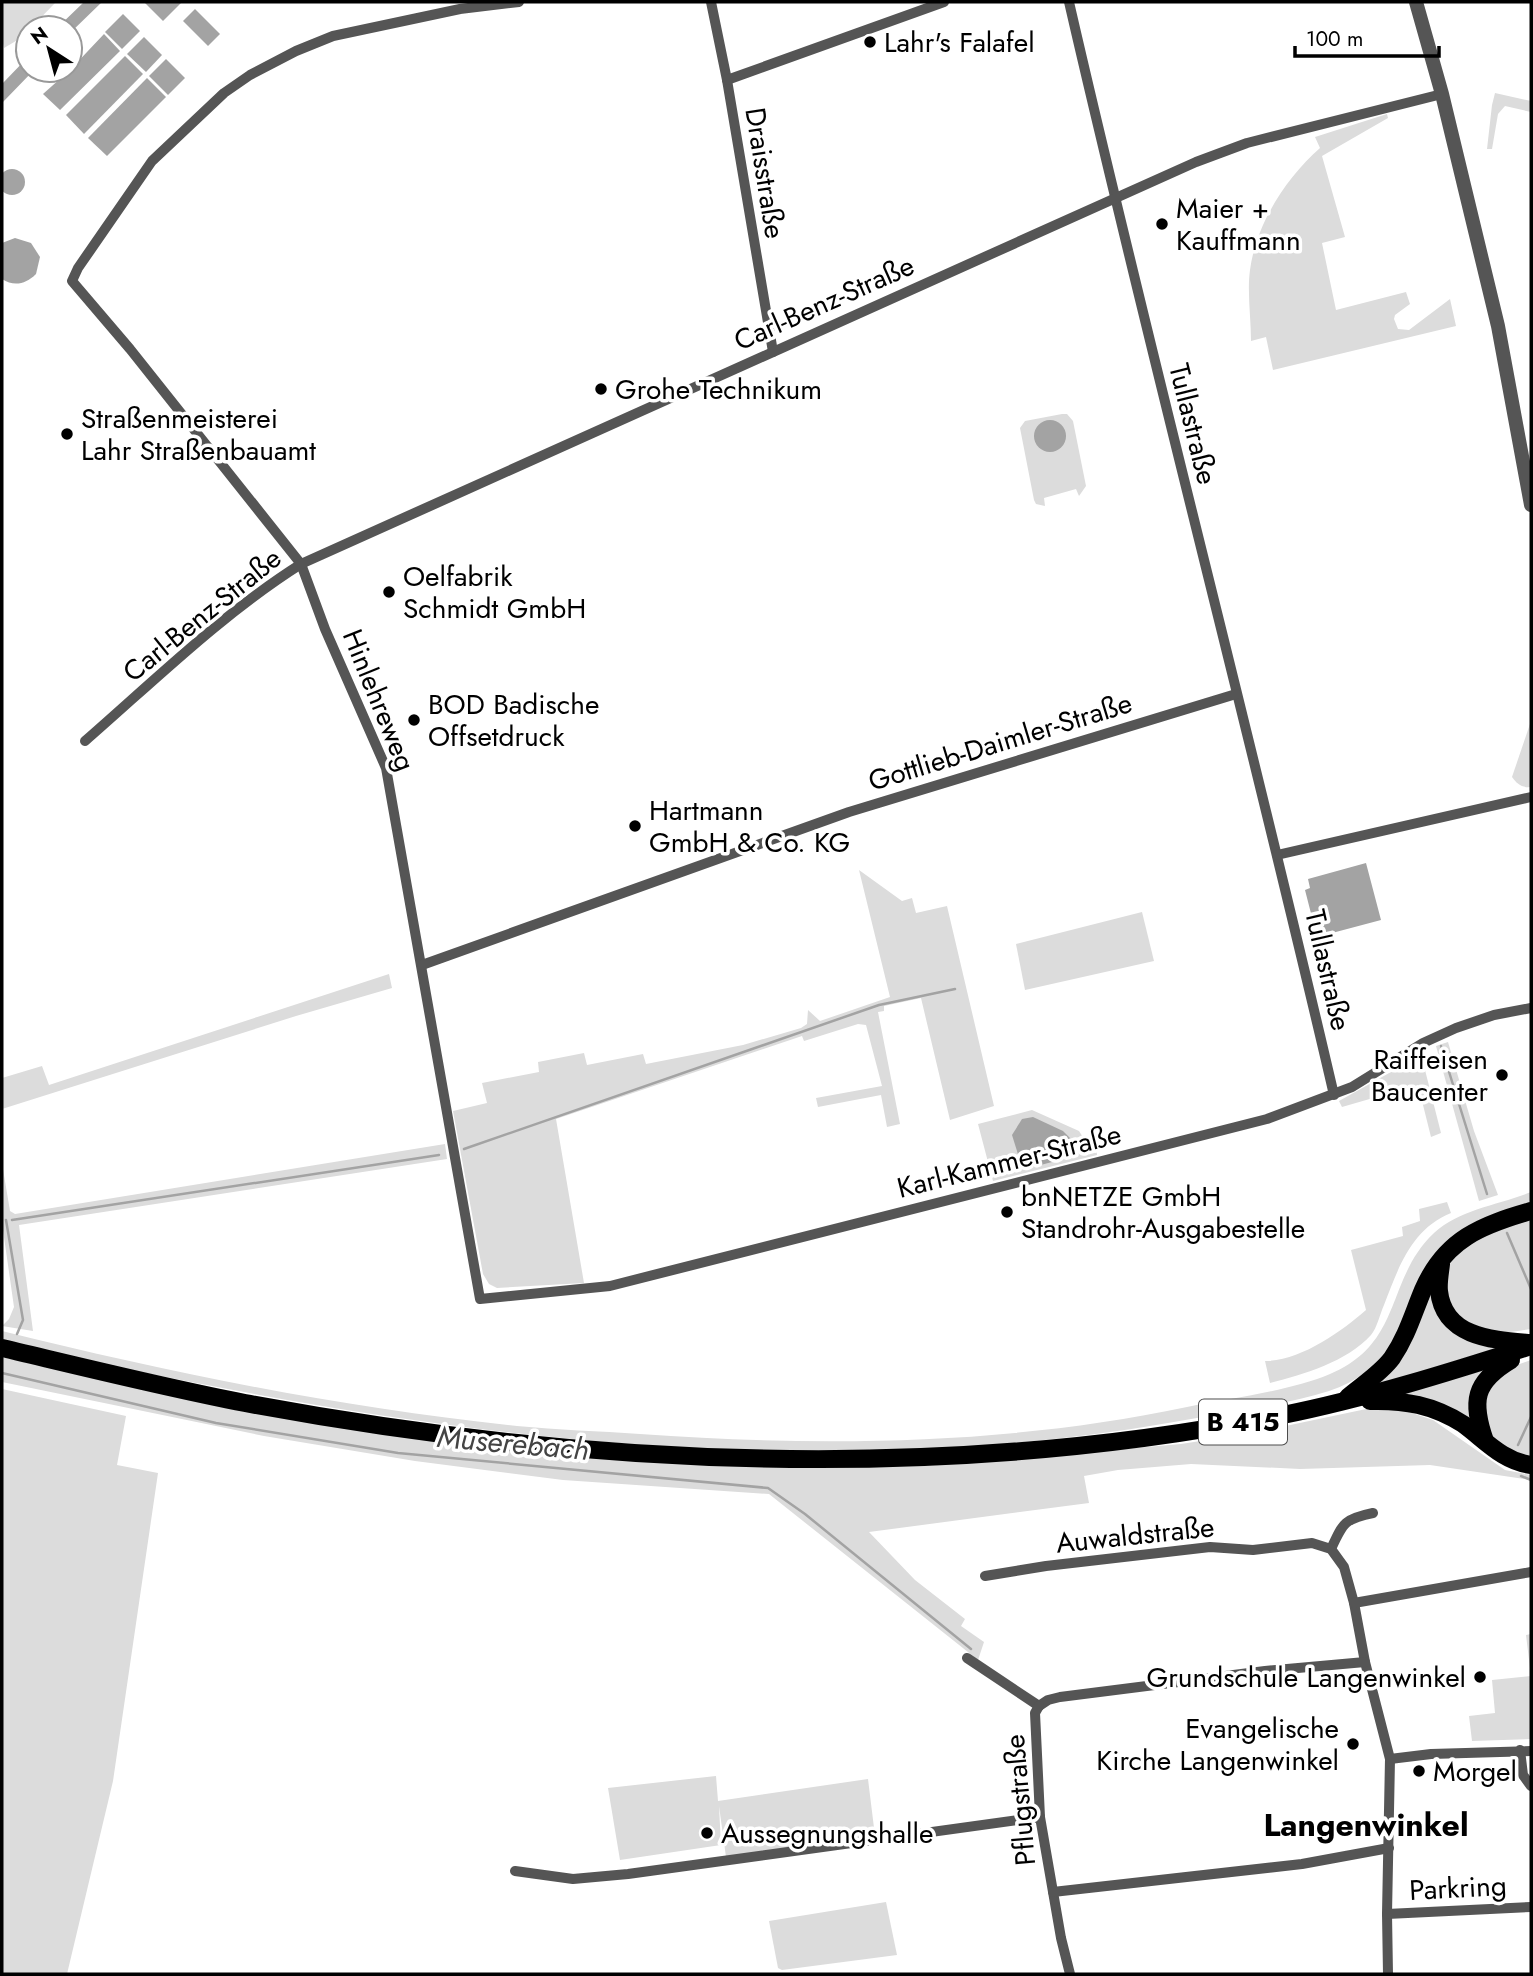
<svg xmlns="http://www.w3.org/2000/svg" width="1533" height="1976" viewBox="0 0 1533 1976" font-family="Jost,sans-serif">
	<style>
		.green { fill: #dcdcdc }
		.water { fill: #a3a3a3 }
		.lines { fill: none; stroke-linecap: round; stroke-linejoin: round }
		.stream { stroke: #a3a3a3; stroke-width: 2.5 }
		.minor { stroke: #555; stroke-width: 10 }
		.tertiary { stroke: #555; stroke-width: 14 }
		.primary { stroke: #000; stroke-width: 18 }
		.poi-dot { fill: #000; stroke: #fff; stroke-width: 2.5 }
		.labels { text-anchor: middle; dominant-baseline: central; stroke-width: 7; stroke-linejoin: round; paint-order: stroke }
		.shield { fill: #fff; stroke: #4c4c4c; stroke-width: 2 }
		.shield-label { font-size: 26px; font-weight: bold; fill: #000 }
		.poi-label { font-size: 28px; fill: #000; stroke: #fff; text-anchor: start }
		.street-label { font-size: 28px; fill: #000; stroke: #fff }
		.water-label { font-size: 30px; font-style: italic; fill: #444; stroke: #fff }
		.quarter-label { font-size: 32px; font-weight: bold; fill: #000; stroke: #fff }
	</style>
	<rect width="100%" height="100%" fill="#fff"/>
	<!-- green -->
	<g class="green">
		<polygon points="2,2 56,2 21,38 4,48 2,39"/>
		<polygon points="1495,93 1531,101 1531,112 1505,106 1498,114 1492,149 1487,149 1492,105"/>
		<path d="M1387,114L1388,118L1322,156L1345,237L1322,243L1336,310L1406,292L1410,304L1395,315L1394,319L1398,329L1409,330L1450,299L1456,326L1273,370L1266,337L1251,341C1251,318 1247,292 1250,270C1256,224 1286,178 1320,148L1315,137Z"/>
		<polygon points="1062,414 1067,414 1073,421 1086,486 1079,496 1076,489 1044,498 1045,506 1036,504 1034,500 1020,428 1025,421"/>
		<path d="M1531,721V787C1522,788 1517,784 1512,777Z"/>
		<polygon points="859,870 902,901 912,898 916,913 947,906 994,1106 950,1120 921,998 884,1006 884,1011 878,1012 900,1124 887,1127 881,1095 818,1107 816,1098 882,1086 866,1025 858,1024 804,1041 802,1036 556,1119 584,1283 497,1288 489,1284 483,1274 453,1111 487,1103 482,1083 539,1072 538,1062 584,1053 587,1065 643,1054 646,1064 743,1045 801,1028 807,1024 808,1010 820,1021 890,997"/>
		<polygon points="1142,912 1154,961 1025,990 1016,944"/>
		<polygon points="389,974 392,988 296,1016 2,1109 2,1078 42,1066 49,1085"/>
		<polygon points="1448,1042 1474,1131 1498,1195 1479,1201 1436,1046"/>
		<polygon points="1416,1058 1425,1070 1441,1133 1431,1137 1418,1085 1342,1107 1339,1101"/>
		<polygon points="1032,1110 1079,1131 1086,1142 1096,1146 1097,1155 993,1181 978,1124"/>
		<polygon points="445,1144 447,1159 19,1225 33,1331 2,1326 9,1319 14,1307 2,1223 2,1163 10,1211 15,1214"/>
		<path d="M1531,1192V1205C1516,1210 1481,1218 1471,1228C1462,1237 1455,1252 1448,1263C1417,1311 1388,1373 1329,1391C1277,1407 1222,1413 1168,1423C779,1490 383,1428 2,1342V1331C171,1373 343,1408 517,1426C558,1430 599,1431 640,1434C822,1447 1007,1445 1187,1407C1230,1398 1290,1391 1330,1374C1404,1343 1385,1279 1434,1233C1460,1209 1499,1205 1531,1192Z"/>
		<path d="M1447,1202L1451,1213C1411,1229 1398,1269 1384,1305C1380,1314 1377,1328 1371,1335C1346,1362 1305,1374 1270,1383L1265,1361C1300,1361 1341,1332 1366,1310L1351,1250L1403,1236L1402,1227L1420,1221L1419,1209Z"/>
		<path d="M1531,1220V1329C1487,1336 1474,1337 1445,1300C1445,1290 1443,1276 1447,1267C1459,1239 1504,1226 1531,1220Z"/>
		<polygon points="1430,1283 1446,1319 1507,1345 1367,1388"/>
		<polygon points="2,1357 195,1400 777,1467 926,1466 1181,1444 1252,1433 1371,1408 1406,1411 1433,1420 1505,1470 1531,1475 1531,1480 1430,1465 1300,1469 1191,1464 1118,1470 1084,1476 1089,1503 869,1532 915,1580 965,1619 961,1626 984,1642 978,1660 769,1494 563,1480 415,1461 264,1436 2,1382"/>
		<polygon points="1531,1360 1531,1460 1498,1444 1486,1427 1485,1387 1503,1370"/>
		<polygon points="1484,1370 1477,1428 1401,1394"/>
		<polygon points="2,1389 126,1416 117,1465 158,1473 113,1781 67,1974 2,1974"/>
		<polygon points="1531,1634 1531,1739 1472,1741 1469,1716 1495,1713 1492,1680 1531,1676 1526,1635"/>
		<polygon points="716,1776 718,1801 868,1779 875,1836 726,1857 719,1806 721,1845 620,1860 608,1788"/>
		<polygon points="886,1902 897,1955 782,1970 778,1968 769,1921"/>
	</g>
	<!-- water -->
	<g class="water">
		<polygon points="84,2 102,2 70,33 70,28 57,28"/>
		<polygon points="144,2 182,2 163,21"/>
		<polygon points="195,9 220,34 208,46 183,21"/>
		<polygon points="123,14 140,31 122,49 105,32"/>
		<polygon points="104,34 120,51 60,110 43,94 70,70"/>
		<polygon points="144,37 162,55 146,72 127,54"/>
		<polygon points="125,56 143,74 84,134 66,115"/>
		<polygon points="28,57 28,70 34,70 2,103 2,84"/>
		<polygon points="166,59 185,78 168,95 149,76"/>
		<polygon points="147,78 166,97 107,156 88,138"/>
		<circle cx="12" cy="182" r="13"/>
		<path d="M15,238L31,243L40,257L36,274C26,284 14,287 2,279V243Z"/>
		<circle cx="1050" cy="436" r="16"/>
		<polygon points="1366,863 1381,920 1317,937 1305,890 1310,888 1308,879"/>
		<polygon points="1033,1117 1063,1131 1074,1142 1075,1156 1033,1167 1021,1164 1012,1135 1022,1119"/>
	</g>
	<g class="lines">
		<!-- stream -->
		<g class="stream">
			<polyline points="1441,1046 1487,1194"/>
			<polyline points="464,1149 879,1005 955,989"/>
			<polyline points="6,1220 23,1320 17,1334"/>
			<polyline points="12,1220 439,1155"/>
			<polyline points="1507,1233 1531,1289"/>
			<polyline points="2,1373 216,1423 398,1453 768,1488 805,1514 971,1649"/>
			<polyline points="1518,1445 1531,1417"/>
			<polyline points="1521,1476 1531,1480"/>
		</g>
		<!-- minor -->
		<g class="minor">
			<polyline points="519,2 460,9 333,36 296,51 250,75 224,93 152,161 78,268 72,281 130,349 301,564 325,629 386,768 480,1299 610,1286 1267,1119 1352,1087 1423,1043 1456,1028 1494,1015 1531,1008"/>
			<polyline points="711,2 727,80 773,352"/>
			<path d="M1069,2C1153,367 1249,729 1334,1095"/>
			<polyline points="727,80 944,2"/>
			<path d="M85,741C155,680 222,614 301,564L1196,162L1247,143L1442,94"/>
			<polyline points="1277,855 1531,797"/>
			<polyline points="422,965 849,812 1236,694"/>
			<path d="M1331,1549C1343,1523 1344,1519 1373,1513"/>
			<polyline points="985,1576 1046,1566 1210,1547 1253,1550 1312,1543 1331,1549 1344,1567 1354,1603 1365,1662 1390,1759 1387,1914 1388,1974"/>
			<polyline points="1354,1603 1531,1572"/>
			<polyline points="967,1658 1039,1706"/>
			<polyline points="1039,1706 1048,1700 1060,1697 1265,1671 1365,1662"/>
			<polyline points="1039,1706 1035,1713 1040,1817 1061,1938 1070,1974"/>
			<polyline points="1520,1750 1523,1775 1531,1786"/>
			<polyline points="1390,1759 1431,1754 1531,1751"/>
			<polyline points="515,1871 573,1879 628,1874 1040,1817"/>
			<polyline points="1053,1892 1302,1864 1389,1848"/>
			<polyline points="1387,1914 1531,1907"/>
		</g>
		<!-- tertiary -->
		<polyline class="tertiary" points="1416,2 1442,94 1498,326 1531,505"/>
		<!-- primary -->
		<g class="primary">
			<path d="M1441,1264C1440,1273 1438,1283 1439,1291C1444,1338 1494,1340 1530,1343"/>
			<path d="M2,1348C83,1367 163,1387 245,1403C587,1467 941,1483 1283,1415C1367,1398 1450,1372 1531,1346"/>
			<path d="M1348,1397C1362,1385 1381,1373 1392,1358C1407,1336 1413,1314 1423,1290C1445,1239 1482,1225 1531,1211"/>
			<path d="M1370,1401C1405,1400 1433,1405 1463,1424C1485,1440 1502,1461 1531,1465"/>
			<path d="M1485,1441C1471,1401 1474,1382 1511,1360"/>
		</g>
	</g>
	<!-- markers -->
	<g class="poi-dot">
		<circle cx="870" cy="42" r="7"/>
		<circle cx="1162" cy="224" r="7"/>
		<circle cx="601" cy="389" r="7"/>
		<circle cx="67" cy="434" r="7"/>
		<circle cx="389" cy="592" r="7"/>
		<circle cx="414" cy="720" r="7"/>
		<circle cx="635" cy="826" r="7"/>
		<circle cx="1502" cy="1075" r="7"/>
		<circle cx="1007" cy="1212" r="7"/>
		<circle cx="1480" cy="1677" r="7"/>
		<circle cx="1353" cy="1744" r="7"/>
		<circle cx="1419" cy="1771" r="7"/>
		<circle cx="707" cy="1833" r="7"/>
	</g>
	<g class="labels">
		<!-- shield labels -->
		<rect class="shield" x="1199" y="1399.5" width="88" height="45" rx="5"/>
		<g class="shield-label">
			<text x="1243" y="1422">B 415</text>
		</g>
		<!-- poi labels -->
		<g class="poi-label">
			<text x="884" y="42">Lahr's Falafel</text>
			<text x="1176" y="208">Maier +<tspan x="1176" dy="32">Kauffmann</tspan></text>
			<text x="615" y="389">Grohe Technikum</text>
			<text x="81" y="418">Straßenmeisterei<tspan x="81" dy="32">Lahr Straßenbauamt</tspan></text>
			<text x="403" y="576">Oelfabrik<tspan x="403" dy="32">Schmidt GmbH</tspan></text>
			<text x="428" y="704">BOD Badische<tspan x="428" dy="32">Offsetdruck</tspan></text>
			<text x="649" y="810">Hartmann<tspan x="649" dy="32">GmbH &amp; Co. KG</tspan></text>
			<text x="1488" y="1059" text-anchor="end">Raiffeisen<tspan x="1488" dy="32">Baucenter</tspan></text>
			<text x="1021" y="1196">bnNETZE GmbH<tspan x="1021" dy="32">Standrohr-Ausgabestelle</tspan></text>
			<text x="1466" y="1677" text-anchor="end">Grundschule Langenwinkel</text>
			<text x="1339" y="1728" text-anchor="end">Evangelische<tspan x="1339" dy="32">Kirche Langenwinkel</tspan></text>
			<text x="1433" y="1771">Morgel</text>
			<text x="721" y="1833">Aussegnungshalle</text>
		</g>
		<!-- street labels -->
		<g class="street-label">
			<text transform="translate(765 173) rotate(81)">Draisstraße</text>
			<text transform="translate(824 303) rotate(-24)">Carl-Benz-Straße</text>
			<text transform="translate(1193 424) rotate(76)">Tullastraße</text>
			<text transform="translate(202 615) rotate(-39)">Carl-Benz-Straße</text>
			<text transform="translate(379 700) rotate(68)">Hinlehreweg</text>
			<text transform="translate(1000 742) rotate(-17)">Gottlieb-Daimler-Straße</text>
			<text transform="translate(1328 970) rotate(77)">Tullastraße</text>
			<text transform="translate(1009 1161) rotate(-14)">Karl-Kammer-Straße</text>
			<text transform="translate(1135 1535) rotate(-6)">Auwaldstraße</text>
			<text transform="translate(1020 1800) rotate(-95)">Pflugstraße</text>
			<text transform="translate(1458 1888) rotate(-3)">Parkring</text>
		</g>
		<!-- water labels -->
		<g class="water-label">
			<text transform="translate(513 1443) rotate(5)">Muserebach</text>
		</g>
		<!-- quarter labels -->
		<g class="quarter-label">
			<text x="1366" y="1825">Langenwinkel</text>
		</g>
	</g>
	<!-- border -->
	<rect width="1533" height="1976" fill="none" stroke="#000000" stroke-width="7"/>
	<!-- north arrow -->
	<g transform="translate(49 49) rotate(324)"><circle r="33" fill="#ffffff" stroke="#999999" stroke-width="2"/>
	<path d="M0-5L12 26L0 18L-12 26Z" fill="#000000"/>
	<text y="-10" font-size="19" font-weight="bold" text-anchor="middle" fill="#000000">N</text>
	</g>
	<!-- scale -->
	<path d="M1295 46v10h144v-10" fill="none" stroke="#000000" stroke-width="3.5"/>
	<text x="1306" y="46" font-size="21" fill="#000000" stroke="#ffffff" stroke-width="5" paint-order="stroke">100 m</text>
</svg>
